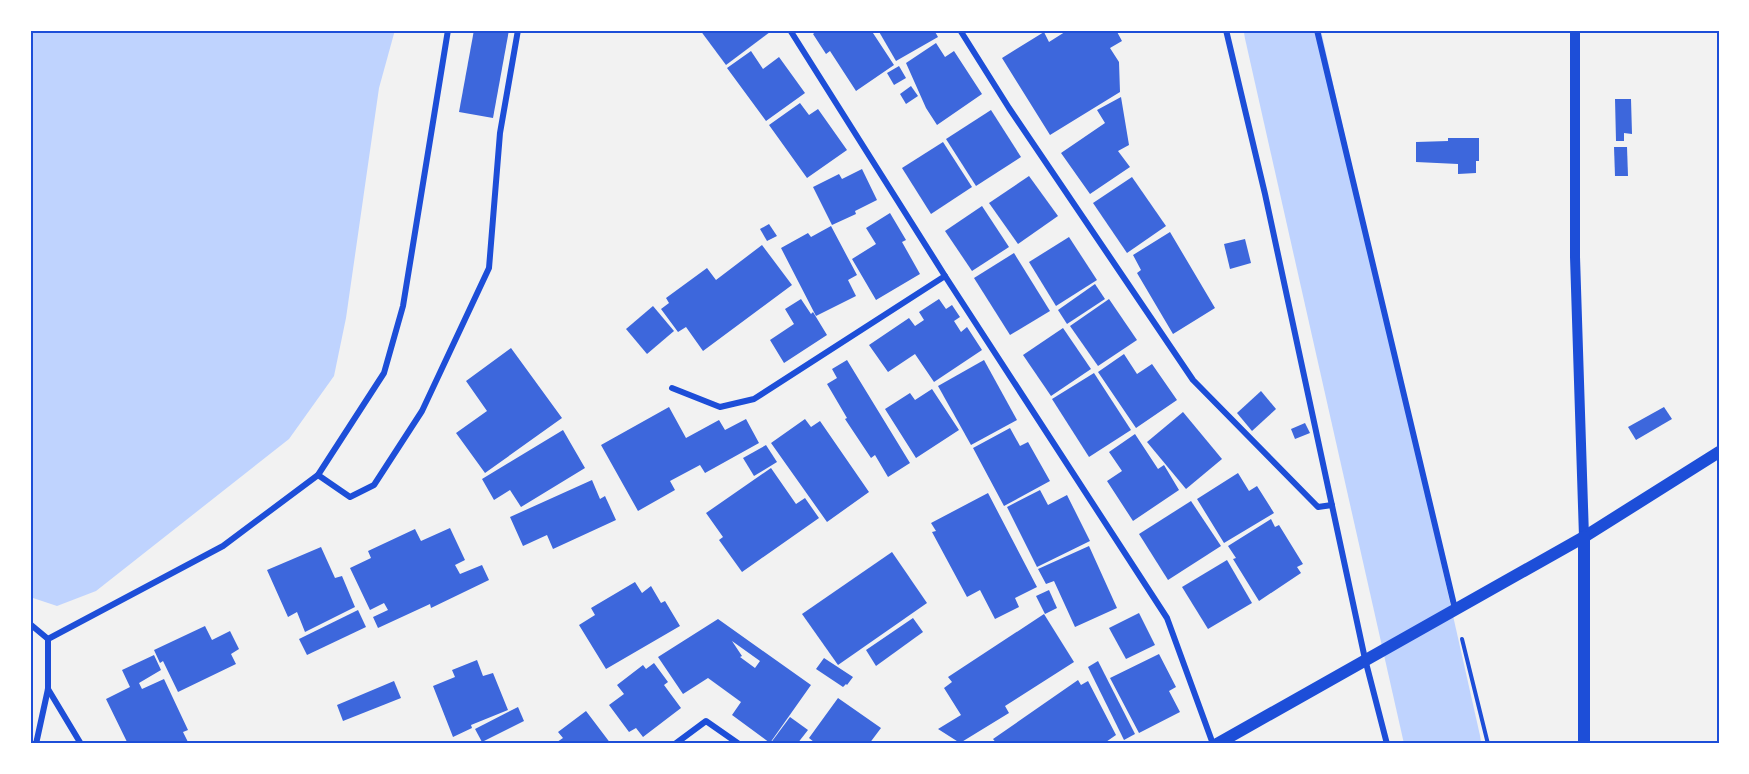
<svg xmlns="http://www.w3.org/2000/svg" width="1749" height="774" viewBox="0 0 1749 774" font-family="Raleway,sans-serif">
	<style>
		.water { fill: #bfd3fe }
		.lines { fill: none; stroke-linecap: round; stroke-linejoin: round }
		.river { stroke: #bfd3fe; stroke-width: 76 }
		.building { fill: #3d67dc; fill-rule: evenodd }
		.path { stroke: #1d4ed8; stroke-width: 4 }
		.minor { stroke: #1d4ed8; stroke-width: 6 }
		.tertiary { stroke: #1d4ed8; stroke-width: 10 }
		.secondary { stroke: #1d4ed8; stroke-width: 12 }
		.neatline { fill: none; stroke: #1d4ed8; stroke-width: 2 }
	</style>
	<rect width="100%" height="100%" fill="#f2f2f2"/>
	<!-- water -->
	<polygon class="water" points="30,30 395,30 379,88 346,318 334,376 289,439 96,591 57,606 30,597"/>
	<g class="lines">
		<!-- river -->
		<polyline class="river" points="1282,30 1443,744"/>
	</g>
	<!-- building -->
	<g class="building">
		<polygon points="474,30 509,30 493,118 459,112"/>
		<polygon points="700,30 769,30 770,32 726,65"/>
		<polygon points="818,30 871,30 894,65 856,91 830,51 826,54 813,34"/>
		<polygon points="878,30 934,30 938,37 896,61"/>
		<polygon points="1068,30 1116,30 1122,41 1110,48 1119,62 1120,92 1050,135 1002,58 1044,32 1049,42"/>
		<polygon points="936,43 945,57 954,51 982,94 937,125 926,108 906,63"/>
		<polygon points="751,51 763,69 779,57 805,93 766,121 727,68"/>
		<polygon points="899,66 906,78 894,85 887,73"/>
		<polygon points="911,86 918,96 906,104 900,94"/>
		<polygon points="1121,97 1129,145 1118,151 1130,167 1090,194 1061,153 1105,123 1097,110"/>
		<polygon points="1615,99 1631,99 1632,134 1624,133 1624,141 1616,141"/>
		<polygon points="800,103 809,115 818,109 847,150 807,178 769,125"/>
		<polygon points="991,110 1021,157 976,186 946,139"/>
		<polygon points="1448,138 1479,138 1479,161 1476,161 1476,173 1458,174 1458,164 1416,162 1416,142 1448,141"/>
		<polygon points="943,142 972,187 931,214 902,168"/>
		<polygon points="1614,147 1627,147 1628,176 1615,176"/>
		<polygon points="862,169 877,200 855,211 856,214 832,225 813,187 839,174 842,179"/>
		<polygon points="1029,176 1058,216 1018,244 989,203"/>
		<polygon points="1132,177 1166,226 1127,253 1093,203"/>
		<polygon points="982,206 1009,247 972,271 945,231"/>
		<polygon points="890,213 906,240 902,242 920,274 876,300 852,259 876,244 866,228"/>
		<polygon points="769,224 777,236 767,241 760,229"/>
		<polygon points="831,226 857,275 848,280 856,296 816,316 781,248 808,233 811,237"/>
		<polygon points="1170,232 1215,308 1173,334 1137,273 1141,270 1133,255"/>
		<polygon points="1069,237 1097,280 1056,306 1029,262"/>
		<polygon points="1245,239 1251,263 1230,269 1224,244"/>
		<polygon points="762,245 792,285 703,351 686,327 678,332 661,309 669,303 666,298 707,268 716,280"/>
		<polygon points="1014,253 1050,311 1010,335 974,278"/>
		<polygon points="1095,284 1105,299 1067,324 1058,310"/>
		<polygon points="801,299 811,314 813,312 827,335 784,363 770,340 794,324 785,309"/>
		<polygon points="939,299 946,309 952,305 960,317 954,321 961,332 967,327 982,350 934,382 915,354 888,372 869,345 909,318 915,326 924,320 919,312"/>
		<polygon points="1109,299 1137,340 1098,366 1070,326"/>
		<polygon points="653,306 674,331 647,354 626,329"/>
		<polygon points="1063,328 1091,369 1051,396 1023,355"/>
		<polygon points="511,348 562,418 485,473 456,433 487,411 466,381"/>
		<polygon points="1124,354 1137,374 1152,364 1177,400 1136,428 1098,372"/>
		<polygon points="847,360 910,463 888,477 875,455 871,458 845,419 847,418 827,384 837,378 832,369"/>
		<polygon points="984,360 1017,420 971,445 938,386"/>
		<polygon points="1094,373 1131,430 1089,457 1052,399"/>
		<polygon points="932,389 959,430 916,458 885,409 910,393 915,400"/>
		<polygon points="1261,391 1276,409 1252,431 1237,413"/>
		<polygon points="669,407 686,438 719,420 725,430 746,419 759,443 705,473 700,465 670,481 675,490 638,511 601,445"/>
		<polygon points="1664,407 1672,419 1636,440 1628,427"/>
		<polygon points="1183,412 1222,459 1186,489 1147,442"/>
		<polygon points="805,419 811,427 820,421 869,492 827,522 771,443"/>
		<polygon points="1305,423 1310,433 1295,439 1291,429"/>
		<polygon points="1010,428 1020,446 1028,442 1050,481 1004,506 973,448"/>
		<polygon points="563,430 585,468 521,507 510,490 494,500 482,479"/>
		<polygon points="1135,434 1158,469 1164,465 1179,490 1133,521 1107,481 1122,471 1109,452"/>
		<polygon points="766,445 777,462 754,476 743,458"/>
		<polygon points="771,468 796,504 805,498 819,518 742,572 719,540 723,537 706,513"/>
		<polygon points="1238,473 1249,491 1257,486 1274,513 1224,543 1197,499"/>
		<polygon points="592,480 600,499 605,496 616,520 553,549 547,535 523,546 510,517"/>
		<polygon points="1040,490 1048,505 1067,495 1090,541 1037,567 1007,507"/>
		<polygon points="988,493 1037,587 1015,598 1019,607 995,619 980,590 967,597 932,532 936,531 931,523"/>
		<polygon points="1191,501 1221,546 1168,580 1139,534"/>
		<polygon points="1271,519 1275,527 1279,525 1303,564 1297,567 1301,573 1259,601 1233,559 1236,558 1228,546"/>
		<polygon points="450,528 465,560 455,565 460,574 482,565 489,580 431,608 430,604 378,628 373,617 388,610 384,603 370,610 350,568 371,558 368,551 415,529 421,541"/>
		<polygon points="1089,546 1117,608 1075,627 1054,581 1046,584 1038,569"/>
		<polygon points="321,547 335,578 342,576 355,607 305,632 297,612 288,617 267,570"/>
		<polygon points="892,552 927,603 838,665 802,614"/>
		<polygon points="1227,560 1252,603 1208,629 1182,587"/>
		<polygon points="635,582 642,593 651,586 661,603 665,601 680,626 606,669 579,625 595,615 591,608"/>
		<polygon points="1049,590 1057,608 1045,614 1036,596"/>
		<polygon points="358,610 366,627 307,655 299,639"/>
		<polygon points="1139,613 1155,645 1126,659 1109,628"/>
		<polygon points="1044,614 1074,662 1005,706 1009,713 960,743 938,729 961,715 944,688 952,682 948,677"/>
		<polygon points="913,618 923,632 876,666 866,650"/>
		<path d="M718,619L811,685L770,743L732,715L741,702L708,678L683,694L658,657ZM732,641L760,661L755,668L740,657L742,656Z"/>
		<polygon points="205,626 212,640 230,631 239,649 231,654 236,664 178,692 163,661 160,663 154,650"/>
		<polygon points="1159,654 1176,687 1169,691 1180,712 1139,733 1110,678"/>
		<polygon points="154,655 161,670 139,683 142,689 164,679 188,730 183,732 189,744 128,744 106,699 130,687 122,670"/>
		<polygon points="824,658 853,677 847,685 846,684 843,687 816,669"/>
		<polygon points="477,660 483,676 493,673 508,710 471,725 472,728 453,737 433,686 455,677 452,670"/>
		<polygon points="1098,661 1135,734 1124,740 1088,667"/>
		<polygon points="654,663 668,682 664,685 681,708 643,737 636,728 629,732 609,705 624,694 617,685 643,665 646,669"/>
		<polygon points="1078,680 1081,685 1088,681 1116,735 1103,744 997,744 993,739"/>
		<polygon points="394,681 401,698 343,721 337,705"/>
		<polygon points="838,698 881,728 869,744 812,744 814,742 809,738"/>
		<polygon points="518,707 524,721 482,742 475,729"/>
		<polygon points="586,711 611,744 554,744 563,738 558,732"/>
		<polygon points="790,717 808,730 797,744 770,744"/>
	</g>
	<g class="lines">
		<!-- path -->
		<polyline class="path" points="1462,639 1488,744"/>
		<!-- minor -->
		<g class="minor">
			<polyline points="790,30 945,276 1167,618 1213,744"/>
			<polyline points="960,30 1009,108 1193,380 1318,507 1332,505"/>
			<polyline points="1226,30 1265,194 1365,659 1387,744"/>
			<polyline points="1317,30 1455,609"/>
			<polyline points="672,388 720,407 754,399 945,276"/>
			<polyline points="318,475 350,497 374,485 422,411 489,268 500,133 518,30"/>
			<polyline points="30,624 48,639 48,689 36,744"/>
			<polyline points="48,639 223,546 318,475 384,373 403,306 448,30"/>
			<polyline points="48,689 81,744"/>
			<polyline points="675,744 706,721 739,744"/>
		</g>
		<!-- tertiary -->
		<polyline class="tertiary" points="1575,30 1575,257 1584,537"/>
		<!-- secondary -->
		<g class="secondary">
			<polyline points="1217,744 1584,537 1719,452"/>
			<polyline points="1584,744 1584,537"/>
		</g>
	</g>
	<!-- border -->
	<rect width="1749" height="774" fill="none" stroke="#ffffff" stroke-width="63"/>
	<rect x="32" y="32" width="1686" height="710" class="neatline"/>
</svg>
